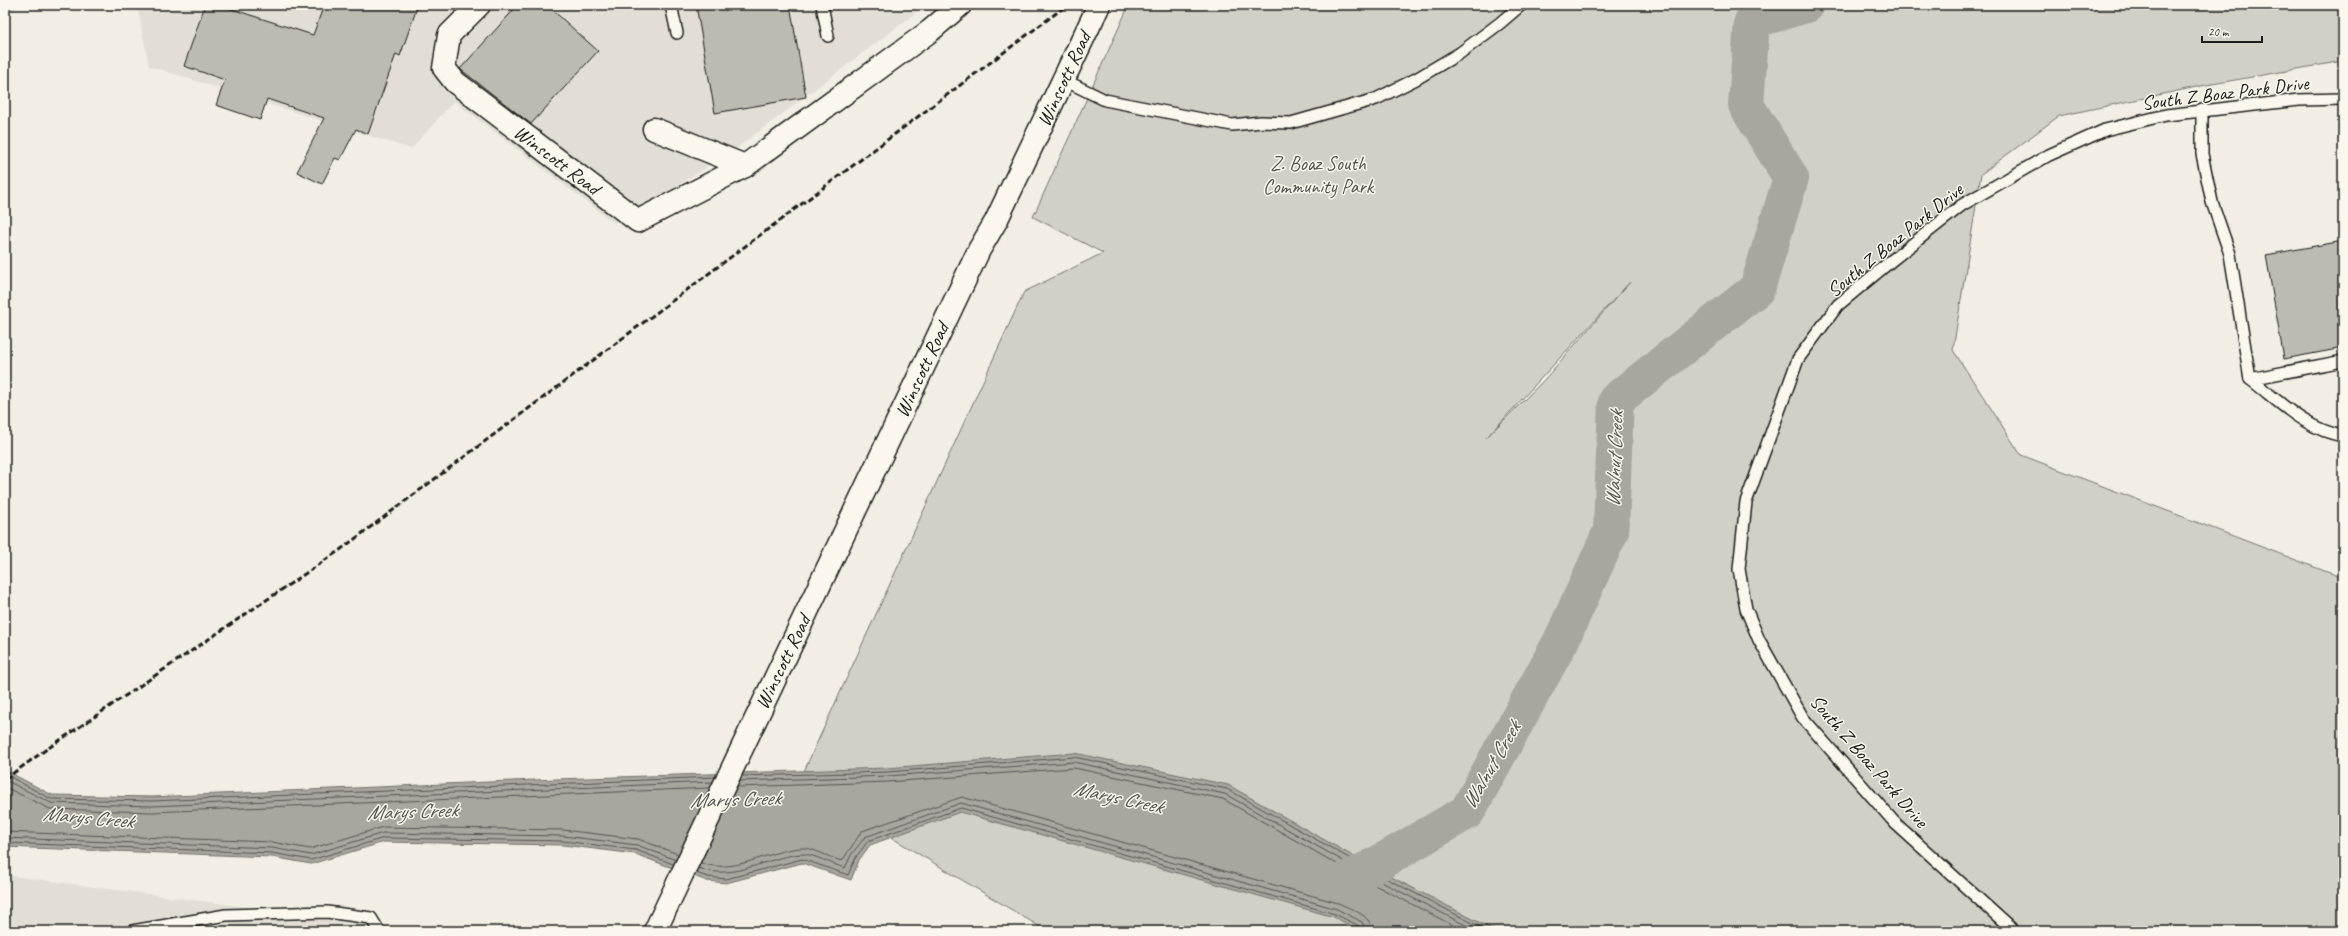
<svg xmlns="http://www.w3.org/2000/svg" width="2348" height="936" viewBox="0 0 2348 936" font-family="Caveat,sans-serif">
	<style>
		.built { fill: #e2ded5 }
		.green { fill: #d2cfc6; stroke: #777671; fill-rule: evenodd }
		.water { fill: #a9a6a0; stroke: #716f6b }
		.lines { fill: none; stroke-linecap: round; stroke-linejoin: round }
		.shore { stroke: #545351; stroke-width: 1 }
		.river { stroke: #a9a6a0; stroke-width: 36 }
		.building { fill: #bdbab1; stroke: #1c1c1c }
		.lane-casing { stroke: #1c1c1c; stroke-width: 14 }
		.street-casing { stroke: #1c1c1c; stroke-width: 25 }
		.secondary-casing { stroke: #1c1c1c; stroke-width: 25 }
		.lane { stroke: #fbf7ec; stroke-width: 11 }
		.street { stroke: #fbf7ec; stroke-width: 22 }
		.secondary { stroke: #fbf7ec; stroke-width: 22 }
		.rail { stroke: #1c1c1c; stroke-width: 3; stroke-dasharray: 6 3; stroke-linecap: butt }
		.labels { text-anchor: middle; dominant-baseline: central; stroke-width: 3; stroke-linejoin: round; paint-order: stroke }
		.street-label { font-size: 20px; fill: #1c1c1c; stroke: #fbf7ec }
		.park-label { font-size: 20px; fill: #53524f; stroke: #fbf7ec }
		.water-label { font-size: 21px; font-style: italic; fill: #545351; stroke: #fbf7ec }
	</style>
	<rect width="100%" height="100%" fill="#f2eee4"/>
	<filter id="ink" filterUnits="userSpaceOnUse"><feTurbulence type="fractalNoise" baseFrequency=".025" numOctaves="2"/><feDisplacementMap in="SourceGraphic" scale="8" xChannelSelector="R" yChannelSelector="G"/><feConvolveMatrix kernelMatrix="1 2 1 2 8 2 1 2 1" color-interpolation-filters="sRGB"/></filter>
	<g filter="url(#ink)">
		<!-- built -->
		<g class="built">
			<polygon points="5,5 22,5 5,15"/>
			<polygon points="137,5 918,5 921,9 737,148 647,205 614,223 454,101 411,149 149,66"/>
			<polygon points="5,875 427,931 5,931"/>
		</g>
		<!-- green -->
		<path class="green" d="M1129,5H2343V61L2201,86L2059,116L1981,174L1953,350L2021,455L2343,578V931H1047L799,782L1024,292L1103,253L1033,217ZM1630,282L1544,380L1486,438Z"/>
		<!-- water -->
		<polygon class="water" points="1074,753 1228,785 1372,867 1496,931 1361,931 1334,917 960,812 870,845 859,860 851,880 802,863 726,883 707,881 635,854 563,845 384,842 311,864 272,857 5,847 5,770 52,795 152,797 557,779 887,768"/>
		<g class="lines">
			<!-- shore -->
			<g class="shore">
				<polyline points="5,774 51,799 152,801 715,777"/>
				<polyline points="742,776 888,772 1074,757 1227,789 1370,870 1488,931"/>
				<polyline points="5,780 51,803 152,806 713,782"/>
				<polyline points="740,781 888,776 1074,762 1225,794 1368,875 1477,931"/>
				<polyline points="5,787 50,809 152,812 710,788"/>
				<polyline points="737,787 888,782 1074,768 1223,799 1365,880 1464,931"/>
				<polyline points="5,832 272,842 310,849 383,827 563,830 638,839 678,854"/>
				<polyline points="5,838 272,848 311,855 383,833 563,836 637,845 676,860"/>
				<polyline points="5,843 272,853 311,860 384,838 563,841 636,850 673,864"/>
				<path d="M701,863C735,875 766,851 800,848C813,847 829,858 842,861L862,831L962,797L1338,903C1351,909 1372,915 1372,931"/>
				<path d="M698,868C735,882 765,857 801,854C812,853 833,865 845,868L851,855L865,837L961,803L1337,909L1362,922L1366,931"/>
				<polyline points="696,873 708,877 726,879 802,859 848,875 856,857 868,841 961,808 1335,914 1359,926 1361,931"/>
			</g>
			<!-- river -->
			<polyline class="river" points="1341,882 1372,867 1467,812 1561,641 1611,531 1616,400 1757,289 1791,178 1746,105 1752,21 1806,5"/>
		</g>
		<!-- building -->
		<g class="building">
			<polygon points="205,5 219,5 313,35 324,5 418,5 400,56 396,54 368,134 356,129 340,160 335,158 322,184 297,172 324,118 267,99 260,120 216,105 225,80 184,66"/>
			<polygon points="518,5 547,5 598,51 531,124 460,69"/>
			<polygon points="696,5 790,5 806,97 715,113"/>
			<polygon points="2343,241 2343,348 2284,359 2266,255"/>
		</g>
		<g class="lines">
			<defs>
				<g id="lane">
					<polyline points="671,5 677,33"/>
					<polyline points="822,5 828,36"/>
					<polyline points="1064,80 1105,100 1232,125 1261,122 1291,123 1376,99 1416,79 1460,53 1500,23 1521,5"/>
					<path d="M2202,110V154L2212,202L2230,254L2250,379C2279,401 2306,430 2343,436"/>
					<polyline points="2250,379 2343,361"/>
					<polyline points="132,931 226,915 327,912 371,918 379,931"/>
					<polyline points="2014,931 1895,823 1803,718 1759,640 1746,609 1739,569 1746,502 1798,359 1838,305 1891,261 1962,205 2049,155 2105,130 2166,115 2299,100 2343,99"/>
				</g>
				<g id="street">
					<polyline points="479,5 449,35 444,68 455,82 638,221 745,166"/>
					<polyline points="654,129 745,166 930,31 960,5"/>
				</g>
				<polyline id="secondary" points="655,931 979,250 996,221 1099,5"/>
			</defs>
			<!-- lane casing -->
			<use href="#lane" class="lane-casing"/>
			<!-- street casing -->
			<use href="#street" class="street-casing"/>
			<!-- secondary casing -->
			<use href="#secondary" class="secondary-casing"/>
			<!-- lane -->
			<use href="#lane" class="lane"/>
			<!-- street -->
			<use href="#street" class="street"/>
			<!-- secondary -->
			<use href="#secondary" class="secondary"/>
			<!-- rail -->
			<polyline class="rail" points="5,779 44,751 340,550 1067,5"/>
		</g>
	</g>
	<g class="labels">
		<!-- street labels -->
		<g class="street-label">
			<text transform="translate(1064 79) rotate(-65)">Winscott Road</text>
			<text transform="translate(2225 93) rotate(-7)">South Z Boaz Park Drive</text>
			<text transform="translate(557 160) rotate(37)">Winscott Road</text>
			<text transform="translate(1895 240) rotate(-39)">South Z Boaz Park Drive</text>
			<text transform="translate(922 370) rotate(-65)">Winscott Road</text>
			<text transform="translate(783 662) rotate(-64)">Winscott Road</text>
			<text transform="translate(1869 761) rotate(49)">South Z Boaz Park Drive</text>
		</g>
		<!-- park labels -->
		<g class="park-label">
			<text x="1318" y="163">Z. Boaz South<tspan x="1318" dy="23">Community Park</tspan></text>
		</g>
		<!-- water labels -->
		<g class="water-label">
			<text transform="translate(1614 459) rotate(-88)">Walnut Creek</text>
			<text transform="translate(1491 765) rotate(-60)">Walnut Creek</text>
			<text transform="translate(1118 797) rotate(12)">Marys Creek</text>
			<text transform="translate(735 799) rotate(-2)">Marys Creek</text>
			<text transform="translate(412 811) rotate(-2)">Marys Creek</text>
			<text transform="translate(88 817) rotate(5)">Marys Creek</text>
		</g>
	</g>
	<!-- margin -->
	<rect width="2348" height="936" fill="none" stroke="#fbf7ec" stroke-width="20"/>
	<rect x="10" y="10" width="2328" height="916" fill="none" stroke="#1c1c1c" stroke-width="1.5" filter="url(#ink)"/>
	<!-- scale -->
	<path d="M2202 36v6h60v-6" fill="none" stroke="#1c1c1c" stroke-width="2"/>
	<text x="2208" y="36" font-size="12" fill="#1c1c1c" stroke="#fbf7ec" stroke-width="3" paint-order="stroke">20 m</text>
</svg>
